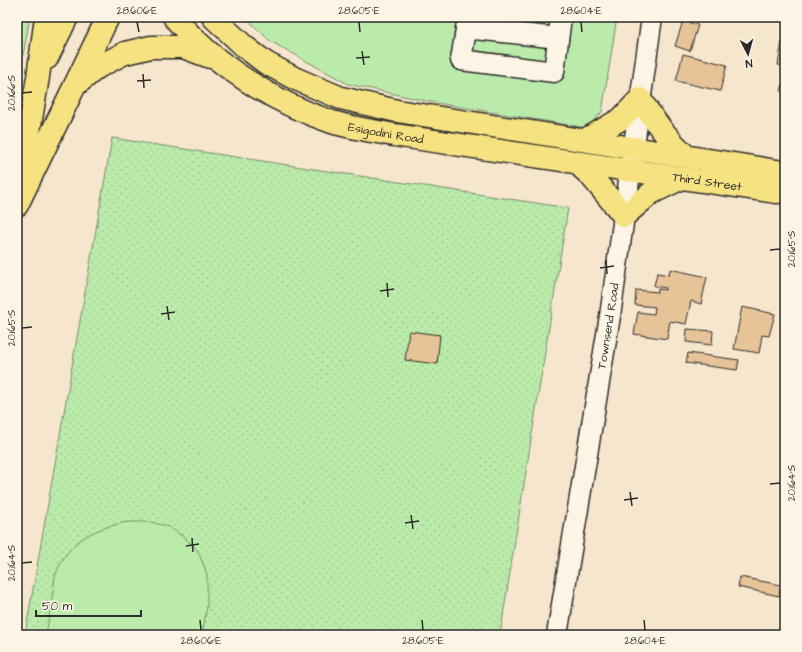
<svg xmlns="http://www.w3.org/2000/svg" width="802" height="652" viewBox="0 0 802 652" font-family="'Architects Daughter',sans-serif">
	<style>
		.grass { fill: url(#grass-tufts); stroke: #738b6a }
		.park { fill: url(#park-dots); stroke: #738b6a }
		.pitch { fill: #bbebaa; stroke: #738b6a }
		.building { fill: #e7c398; stroke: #2b2b2b }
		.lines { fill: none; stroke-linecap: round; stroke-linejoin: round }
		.minor-casing { stroke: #2b2b2b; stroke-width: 23 }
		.major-casing { stroke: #2b2b2b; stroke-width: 25 }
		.minor { stroke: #fcf5e5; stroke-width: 20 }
		.major { stroke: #f6e281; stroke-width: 22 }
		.ticks { fill: none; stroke: #2b2b2b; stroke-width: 1.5 }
		.labels { text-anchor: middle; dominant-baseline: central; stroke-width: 3.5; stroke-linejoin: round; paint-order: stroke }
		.street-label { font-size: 12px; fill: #2b2b2b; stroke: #fcf5e5 }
		.neatline { fill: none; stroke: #2b2b2b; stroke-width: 1.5 }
		.ticks-label { font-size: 10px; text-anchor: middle; fill: #2b2b2b }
	</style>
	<defs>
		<pattern id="grass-tufts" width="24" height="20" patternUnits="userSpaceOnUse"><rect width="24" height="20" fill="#bbebaa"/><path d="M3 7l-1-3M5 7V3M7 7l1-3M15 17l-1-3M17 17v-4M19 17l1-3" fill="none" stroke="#a1ca92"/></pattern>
		<pattern id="park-dots" width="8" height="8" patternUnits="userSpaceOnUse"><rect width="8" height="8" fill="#bbebaa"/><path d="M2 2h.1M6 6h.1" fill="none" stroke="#a1ca92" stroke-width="1.8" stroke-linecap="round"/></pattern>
	</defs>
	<rect width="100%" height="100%" fill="#f6e6ce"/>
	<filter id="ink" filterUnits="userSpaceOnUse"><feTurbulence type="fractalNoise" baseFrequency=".025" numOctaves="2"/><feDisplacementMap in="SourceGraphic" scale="8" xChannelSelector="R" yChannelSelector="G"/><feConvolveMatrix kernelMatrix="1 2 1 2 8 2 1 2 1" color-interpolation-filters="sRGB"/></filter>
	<g filter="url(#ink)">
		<!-- grass -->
		<polygon class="grass" points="17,17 30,17 17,88"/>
		<!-- park -->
		<polygon class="park" points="112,138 568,208 500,635 25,635"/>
		<!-- pitch -->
		<g class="pitch">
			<polygon points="245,17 617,17 602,112 587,128 431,102 348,84 270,41"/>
			<path d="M127,522H151L169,527L185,538L198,551L207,574V606L202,635H46C48,621 51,606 53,592C54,585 54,577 57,571C70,539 96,528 127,522Z"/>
		</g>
		<!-- building -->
		<g class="building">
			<polygon points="683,21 698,25 690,51 675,46"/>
			<polygon points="784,30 785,30 785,66 778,65"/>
			<polygon points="683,54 727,65 720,91 676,81"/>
			<polygon points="785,75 785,93 781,92"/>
			<polygon points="670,269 707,277 701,304 691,301 686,324 670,321 667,339 634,334 638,312 654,314 655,307 635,305 636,290 658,292 658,289 665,290 666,288 654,286 657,273 669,275"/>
			<polygon points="742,307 775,314 769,336 762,335 759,353 734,349"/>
			<polygon points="687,329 713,331 712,345 686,342"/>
			<polygon points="409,331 440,335 437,364 405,360"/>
			<polygon points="688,353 739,360 737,370 686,363"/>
			<polygon points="740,577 781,585 779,596 738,587"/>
		</g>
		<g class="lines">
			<defs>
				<g id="minor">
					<polyline points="468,17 461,60 554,72 561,17"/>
					<polyline points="466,28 558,38"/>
					<path id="s1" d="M557,635L610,316L652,17"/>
				</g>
				<g id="major">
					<path id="s2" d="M174,17C213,64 274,103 332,122C351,128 374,131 394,135L776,192L785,191"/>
					<polyline points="213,17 245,47 266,63 296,79 341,98 397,111 777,171 785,174"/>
					<polyline points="47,58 67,17"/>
					<polyline points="78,83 98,67 125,53 151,47 183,47 210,57"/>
					<path d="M585,140L621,119L640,99C653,120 668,139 686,156"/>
					<polyline points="577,163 591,176 624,216 651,193 682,178"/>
					<polyline points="21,180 38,77 46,17"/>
					<polyline points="17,205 108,17"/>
				</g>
			</defs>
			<!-- minor casing -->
			<use href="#minor" class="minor-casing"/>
			<!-- major casing -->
			<use href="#major" class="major-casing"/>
			<!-- minor -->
			<use href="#minor" class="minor"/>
			<!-- major -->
			<use href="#major" class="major"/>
		</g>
	</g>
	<!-- ticks -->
	<path class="ticks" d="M137,22L139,32M359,22L360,32M581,22L582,32M362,51L364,65M356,58L370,57M143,74L144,88M137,81L151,80M22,93L32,92M770,250L780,249M606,260L607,274M600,268L614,266M387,283L388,297M380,291L394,289M167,306L169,320M161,314L175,312M22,328L32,327M770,484L780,483M630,492L632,506M624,500L638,498M411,515L413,529M405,523L419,521M192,538L193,552M186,546L199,544M22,563L32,562M200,620L201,630M422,620L423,630M644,620L645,630"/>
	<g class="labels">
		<!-- street labels -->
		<g class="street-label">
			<text stroke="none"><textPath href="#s2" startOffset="247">Esigodini Road</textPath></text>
			<text stroke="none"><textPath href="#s2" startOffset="572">Third Street</textPath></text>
			<text stroke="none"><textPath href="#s1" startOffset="313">Townsend Road</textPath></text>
		</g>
	</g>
	<!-- margin -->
	<rect width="802" height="652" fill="none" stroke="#fcf5e5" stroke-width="44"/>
	<!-- north arrow -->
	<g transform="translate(748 54) rotate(174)" stroke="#fcf5e5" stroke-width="3" paint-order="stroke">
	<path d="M0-3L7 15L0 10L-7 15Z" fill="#2b2b2b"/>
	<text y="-6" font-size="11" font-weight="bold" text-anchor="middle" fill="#2b2b2b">N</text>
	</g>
	<!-- scale -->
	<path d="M36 610v6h105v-6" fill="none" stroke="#2b2b2b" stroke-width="2"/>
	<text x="42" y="610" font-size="12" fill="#2b2b2b" stroke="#fcf5e5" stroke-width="3" paint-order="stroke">50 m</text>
	<rect x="22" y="22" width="758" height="608" class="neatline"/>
	<g class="ticks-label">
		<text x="137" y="14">28.606°E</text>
		<text x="359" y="14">28.605°E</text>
		<text x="581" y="14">28.604°E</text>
		<text transform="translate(11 93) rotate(-90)" y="4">20.166°S</text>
		<text transform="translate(791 249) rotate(-90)" y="4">20.165°S</text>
		<text transform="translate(11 328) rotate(-90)" y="4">20.165°S</text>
		<text transform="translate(791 483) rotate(-90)" y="4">20.164°S</text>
		<text transform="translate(11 563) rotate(-90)" y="4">20.164°S</text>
		<text x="201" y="644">28.606°E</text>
		<text x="423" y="644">28.605°E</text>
		<text x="645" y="644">28.604°E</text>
	</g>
</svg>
